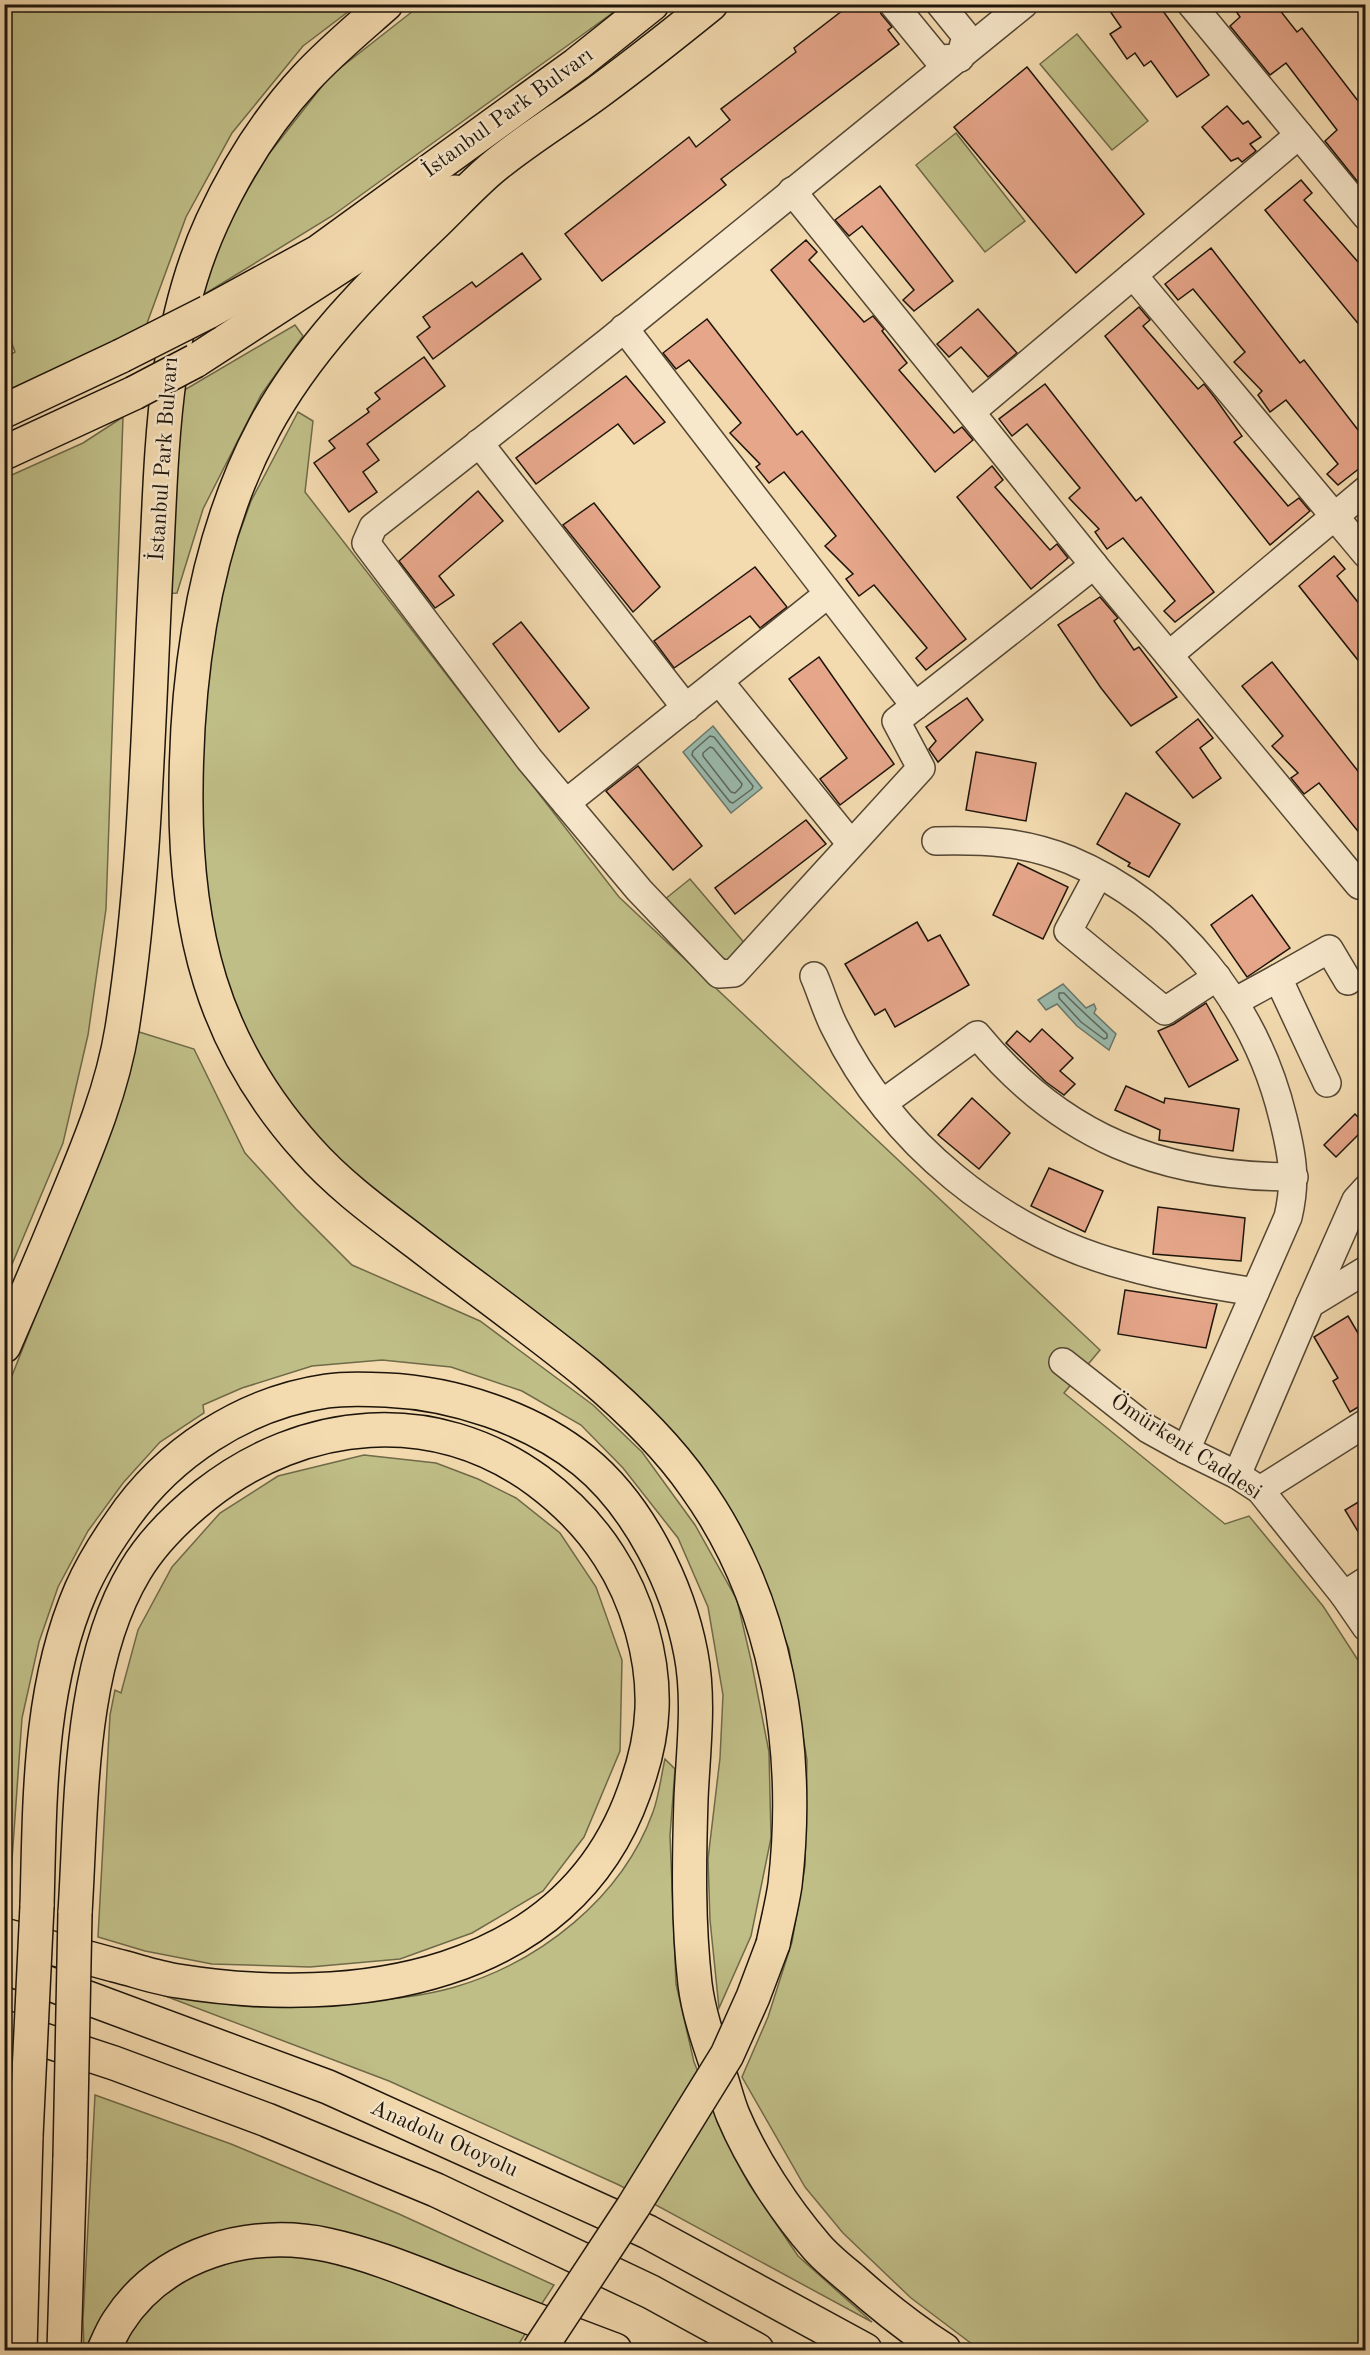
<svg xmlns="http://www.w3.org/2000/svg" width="1370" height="2355" viewBox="0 0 1370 2355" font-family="'Old Standard TT',serif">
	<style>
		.green { fill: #c0be87; stroke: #6f6a48; stroke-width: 1.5 }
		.water { fill: #9bbaad; stroke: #69786c; stroke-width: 1.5 }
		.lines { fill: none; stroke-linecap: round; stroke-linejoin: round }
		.shore { stroke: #5c685c; stroke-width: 1.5 }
		.building { fill: #e6a68a; stroke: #1e150a; stroke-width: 1.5 }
		.minor-casing { stroke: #534633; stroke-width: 30 }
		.major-casing { stroke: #1e150a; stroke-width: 36 }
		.highway-casing { stroke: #1e150a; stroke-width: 36 }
		.minor { stroke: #f7e7cb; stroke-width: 27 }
		.major { stroke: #f3daaf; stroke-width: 33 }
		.highway { stroke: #f3daaf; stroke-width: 33 }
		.major-bridge-casing { stroke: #1e150a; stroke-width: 36; stroke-linecap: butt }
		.highway-bridge-casing { stroke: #1e150a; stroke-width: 36; stroke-linecap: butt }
		.major-bridge { stroke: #f3daaf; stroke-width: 33 }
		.highway-bridge { stroke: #f3daaf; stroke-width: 33 }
		.labels { text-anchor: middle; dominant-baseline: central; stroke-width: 5; stroke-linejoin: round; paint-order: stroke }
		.street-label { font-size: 22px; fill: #1e150a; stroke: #f7e7cb }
	</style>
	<rect width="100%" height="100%" fill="#f3daaf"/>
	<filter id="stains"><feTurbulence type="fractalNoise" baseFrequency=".00333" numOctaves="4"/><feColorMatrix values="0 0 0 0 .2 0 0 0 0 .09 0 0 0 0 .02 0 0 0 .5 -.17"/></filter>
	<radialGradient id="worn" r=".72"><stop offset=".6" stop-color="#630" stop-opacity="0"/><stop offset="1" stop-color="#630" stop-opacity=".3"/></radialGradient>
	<!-- green -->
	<g class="green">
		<polygon points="424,4 618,5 611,14 332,216 198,298 227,224 268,155 330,76 413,11"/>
		<polygon points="4,5 357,5 303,46 232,133 186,217 146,326 5,394 5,358 15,352 4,322"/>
		<polygon points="1077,34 1148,121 1112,150 1040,64"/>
		<polygon points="956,133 1025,221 985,252 916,165"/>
		<polygon points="295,325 303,336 261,395 203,509 177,593 162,594 181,392"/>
		<polygon points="298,412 313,421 305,492 619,897 1100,1350 1064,1393 1225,1524 1249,1516 1323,1606 1365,1671 1365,2350 980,2350 911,2298 843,2233 805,2187 742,2077 768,2017 792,1942 805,1866 807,1760 789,1649 755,1565 736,1531 334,1161 282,1101 224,987 210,923 198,807 215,601 251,501"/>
		<polygon points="123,417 106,909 88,1035 63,1143 5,1281 5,478 83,443"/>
		<polygon points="690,879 747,946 719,969 659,904"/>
		<polygon points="136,1031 194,1049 245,1153 296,1209 352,1265 480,1321 593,1405 642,1452 695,1525 737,1600 751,1660 769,1752 771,1838 751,1936 719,2008 710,1920 708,1859 720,1758 723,1695 708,1607 678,1538 623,1468 581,1425 522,1391 451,1367 382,1360 312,1366 242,1388 203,1405 204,1413 160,1442 123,1483 88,1531 58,1587 39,1642 22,1718 8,1917 5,1916 4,1396 100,1153"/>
		<polygon points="364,1455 436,1463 478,1479 516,1498 560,1533 596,1587 622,1660 620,1751 584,1837 543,1891 472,1933 400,1959 310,1967 212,1964 145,1951 98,1937 110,1715 115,1690 121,1693 138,1630 172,1567 220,1513 278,1476"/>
		<path d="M665,1759L675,1769L670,1836L676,1984L694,2062L719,2125L749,2184L798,2256L872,2322L619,2185L389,2081L152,1991C179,1995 206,2001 233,2005C275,2010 319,2007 360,2002C392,1999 424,1996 455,1987C540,1962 622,1898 653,1812C659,1796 661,1776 665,1759Z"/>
		<polygon points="95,2095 231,2144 399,2214 554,2285 539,2308 241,2232 88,2350 84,2350 83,2320"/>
		<polygon points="278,2251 323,2255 527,2331 515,2350 117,2350 126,2332 161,2294 206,2261"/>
	</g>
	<!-- water -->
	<g class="water">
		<polygon points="713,726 762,788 731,813 683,752"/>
		<polygon points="1063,984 1086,1008 1094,1004 1096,1009 1094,1013 1116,1034 1109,1050 1077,1026 1057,1004 1046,1010 1038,1000"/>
	</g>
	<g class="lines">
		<!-- shore -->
		<g class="shore">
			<polygon points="710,736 714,737 753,786 752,789 733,803 730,802 692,755 693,751"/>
			<polygon points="710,747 713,748 742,784 741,787 735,793 731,792 703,756 703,753"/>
			<path d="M1059,993H1064C1078,1008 1092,1020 1107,1034V1038L1104,1039L1081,1022L1059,998Z"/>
		</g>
	</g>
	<!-- building -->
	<g class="building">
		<polygon points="851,4 878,4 881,14 892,27 888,30 899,44 721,179 726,185 602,281 565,234 689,137 696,147 730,120 721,109 796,52 794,48"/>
		<polygon points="1105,4 1158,4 1209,75 1177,97 1151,61 1144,66 1135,53 1127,59 1110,34 1121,27"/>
		<polygon points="1231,4 1275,4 1297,32 1302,28 1365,110 1365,191 1325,141 1337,130 1286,63 1270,75 1230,26 1240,17"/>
		<polygon points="1027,67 1144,214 1076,273 954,127"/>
		<polygon points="1227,106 1243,124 1248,121 1261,137 1250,144 1256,151 1242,162 1238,158 1231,161 1202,127"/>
		<polygon points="1301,180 1312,193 1304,200 1365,270 1365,332 1265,210"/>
		<polygon points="880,186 953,281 914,311 903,300 914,290 862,226 849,236 835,220"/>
		<polygon points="806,240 817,252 809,260 864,322 873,316 884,329 882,331 907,363 899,370 954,433 962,427 973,440 935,472 771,270"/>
		<polygon points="1211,248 1300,363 1304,360 1365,439 1365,464 1338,485 1327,474 1338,464 1286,400 1270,412 1258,395 1262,391 1234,362 1245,352 1193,289 1178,300 1165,284"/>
		<polygon points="522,253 541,279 433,359 417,337 430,327 423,317 472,282 476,287"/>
		<polygon points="1139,307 1150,320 1143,326 1198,389 1204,384 1215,398 1242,436 1234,442 1288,506 1299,498 1310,511 1270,545 1105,336"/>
		<polygon points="978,309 1017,353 988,377 961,347 949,357 937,344"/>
		<polygon points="707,319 797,435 802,431 966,639 926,670 916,658 927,648 874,585 859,596 846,579 853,574 825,546 836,536 784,472 769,483 756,467 760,464 730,433 741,423 689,360 676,369 663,353"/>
		<polygon points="424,357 445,386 367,444 379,460 363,472 377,492 349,512 314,463 335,448 329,441 369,412 367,409 380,399 375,393"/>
		<polygon points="626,376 665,422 634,444 618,424 536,484 516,458"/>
		<polygon points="1045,384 1136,501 1141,497 1214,592 1175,622 1164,611 1175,601 1123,538 1107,549 1095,532 1099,529 1069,498 1080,488 1027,424 1012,436 999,419"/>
		<polygon points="992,466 1003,480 995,487 1050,550 1057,544 1068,558 1031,589 957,497"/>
		<polygon points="478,491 503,521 439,576 454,595 435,608 399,561"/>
		<polygon points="594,503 660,587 633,612 563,525"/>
		<polygon points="1334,556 1345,569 1337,576 1365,611 1365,669 1299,586"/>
		<polygon points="755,567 787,607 760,628 750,616 674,668 654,641"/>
		<polygon points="1100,597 1118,618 1114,621 1134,650 1139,647 1177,697 1131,726 1101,688 1058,625"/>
		<polygon points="521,622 589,708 559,732 493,644"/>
		<polygon points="819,657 894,764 840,805 820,779 847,758 789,679"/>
		<polygon points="1272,662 1365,780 1365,840 1319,783 1304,794 1291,778 1298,773 1272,746 1283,736 1242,686"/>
		<polygon points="967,698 983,720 938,762 929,749 936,741 926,727"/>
		<polygon points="1198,719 1213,738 1200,748 1221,778 1193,798 1156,752"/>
		<polygon points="976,752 1036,763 1026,821 966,810"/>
		<polygon points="638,766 702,846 673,870 606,791"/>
		<polygon points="1126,793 1180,824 1149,877 1128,866 1130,863 1097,844"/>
		<polygon points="806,820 826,844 735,914 715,888"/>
		<polygon points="1018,863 1068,887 1043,939 993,915"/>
		<polygon points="1252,895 1290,948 1247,977 1211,925"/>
		<polygon points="917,922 928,941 940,935 969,985 895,1027 885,1009 875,1015 845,964"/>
		<polygon points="1206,1003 1238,1060 1189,1087 1158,1031 1174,1024"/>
		<polygon points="1042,1029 1073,1058 1060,1071 1075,1084 1064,1095 1046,1082 1006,1043 1017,1031 1030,1042"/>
		<polygon points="1126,1086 1164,1103 1165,1098 1239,1109 1233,1151 1159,1140 1160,1130 1115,1110"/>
		<polygon points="972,1098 1010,1133 979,1169 938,1135"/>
		<polygon points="1355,1114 1365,1124 1365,1128 1336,1157 1324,1145"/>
		<polygon points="1049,1168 1103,1191 1085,1232 1031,1206"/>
		<polygon points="1158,1207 1245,1218 1241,1261 1153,1254"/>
		<polygon points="1125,1290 1217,1304 1206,1348 1118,1334"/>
		<polygon points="1348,1316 1365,1345 1365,1403 1350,1412 1333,1381 1338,1378 1314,1337"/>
		<polygon points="1365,1498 1365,1543 1345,1510"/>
	</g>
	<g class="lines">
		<defs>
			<g id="minor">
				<polyline points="893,4 938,59 960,58 966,36 940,4"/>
				<polyline points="1024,4 608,342 373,527 366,543 529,759 639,890 719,974 734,973 921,768 896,721 1094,565 1359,885 1366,887"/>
				<polyline points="1191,4 1366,216"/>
				<polyline points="792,191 1094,565"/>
				<polyline points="1133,275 1366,554"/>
				<polyline points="624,328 915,706"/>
				<polyline points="971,412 1299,135"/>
				<polyline points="479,443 686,708"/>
				<polyline points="1169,655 1366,490"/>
				<polyline points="719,681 851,844"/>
				<polyline points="566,803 828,594"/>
				<path d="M936,841C985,840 1023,841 1070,860C1177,905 1256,1006 1283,1118C1292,1154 1297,1180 1288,1217L1186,1450"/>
				<polyline points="1098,875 1068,931 1165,1011 1217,977"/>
				<path d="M814,976C821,992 826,1010 834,1026C891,1143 1001,1233 1126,1266C1168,1278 1212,1285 1255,1292"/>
				<polyline points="1278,978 1329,949 1348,981"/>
				<polyline points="1234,1002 1278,978 1327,1083"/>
				<path d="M883,1103L977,1035C1062,1138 1162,1177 1294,1177"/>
				<polyline points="1310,1304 1356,1200 1366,1189"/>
				<polyline points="1063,1362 1148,1429 1186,1450 1237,1475 1260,1490 1344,1595 1366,1627"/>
				<polyline points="1237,1475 1310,1304 1366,1270"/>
				<polyline points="1260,1490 1366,1423"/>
				<polyline points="1344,1595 1366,1581"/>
			</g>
			<g id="major">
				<polyline points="208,312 318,252 577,64 652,4"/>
				<polyline points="195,361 455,192"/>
				<polyline points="4,411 121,356"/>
				<polyline points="4,453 134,393"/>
			</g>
			<g id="highway">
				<path d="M711,4C674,34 636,64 598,92C563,118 524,141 491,169C470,187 451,208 431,227C368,287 305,351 264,428C206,537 187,665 186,787C184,928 212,1044 308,1150C340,1186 379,1214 417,1243C474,1287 533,1329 588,1374C627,1407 666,1444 695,1486C777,1600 801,1748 785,1885C782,1905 777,1924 773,1944"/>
				<path d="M4,1346C24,1300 44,1253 63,1207C87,1149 112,1091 122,1029C146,877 148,722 156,569C162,451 162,331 212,222C236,170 268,119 306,78C331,51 359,28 386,4"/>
				<path d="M37,1906C40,1801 38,1689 81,1590C91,1567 106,1543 120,1523C167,1453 244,1403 327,1391C346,1388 367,1389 386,1390C453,1393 531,1418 584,1461C639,1506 678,1585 691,1654C700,1701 693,1752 691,1799C689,1861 688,1923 695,1984C699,2016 711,2048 721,2078C725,2090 728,2103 733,2115C752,2160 784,2209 816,2246C826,2258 840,2269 852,2279C881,2305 911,2329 944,2350"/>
				<path d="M4,1935C41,1945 78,1955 114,1965C135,1970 157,1978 178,1981C352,2009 567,1981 634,1792C644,1765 651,1737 652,1709C654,1657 637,1599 609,1556C590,1526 566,1502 538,1481C434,1405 304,1417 205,1495C179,1516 152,1542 135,1571C78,1666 82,1804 75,1913"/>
				<polyline points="4,1967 328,2087 648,2232 865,2350"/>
				<polyline points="4,2027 114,2063 267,2120 436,2190 651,2292 757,2350"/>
				<polyline points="20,2350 26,2136"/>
				<polyline points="64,2350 70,2158"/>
				<path d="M104,2350C108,2341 112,2331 118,2322C162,2253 251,2228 328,2245C374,2255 418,2274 462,2291C513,2311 564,2331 615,2350"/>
			</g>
		</defs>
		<!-- minor casing -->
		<use href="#minor" class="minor-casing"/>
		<!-- major casing -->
		<use href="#major" class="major-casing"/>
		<!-- highway casing -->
		<use href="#highway" class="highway-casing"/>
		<!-- minor -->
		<use href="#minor" class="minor"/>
		<!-- major -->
		<use href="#major" class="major"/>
		<!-- highway -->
		<use href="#highway" class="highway"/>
		<defs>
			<g id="major-bridge">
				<polyline points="121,356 208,312"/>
				<polyline points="134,393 195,361"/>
			</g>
			<g id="highway-bridge">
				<polyline points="26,2136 37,1906"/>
				<polyline points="70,2158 75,1913"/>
				<polyline points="539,2350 633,2207 727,2055 753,1997 773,1944"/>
			</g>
		</defs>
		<!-- major-bridge casing -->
		<use href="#major-bridge" class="major-bridge-casing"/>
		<!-- highway-bridge casing -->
		<use href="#highway-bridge" class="highway-bridge-casing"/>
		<!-- major-bridge -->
		<use href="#major-bridge" class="major-bridge"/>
		<!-- highway-bridge -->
		<use href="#highway-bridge" class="highway-bridge"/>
	</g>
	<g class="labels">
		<!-- street labels -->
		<g class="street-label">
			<text transform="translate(508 113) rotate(-36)">İstanbul Park Bulvarı</text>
			<text transform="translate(164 459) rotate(-86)">İstanbul Park Bulvarı</text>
			<text transform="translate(1186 1447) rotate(33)">Ömürkent Caddesi</text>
			<text transform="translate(444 2139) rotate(24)">Anadolu Otoyolu</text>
		</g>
	</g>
	<!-- margin -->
	<rect width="1370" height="2355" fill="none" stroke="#f3daaf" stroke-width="24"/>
	<rect x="6" y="6" width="1358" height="2343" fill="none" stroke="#1e150a" stroke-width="3"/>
	<rect x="12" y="12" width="1346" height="2331" fill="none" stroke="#1e150a" stroke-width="1.5"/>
	<rect width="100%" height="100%" filter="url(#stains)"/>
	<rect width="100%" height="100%" fill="url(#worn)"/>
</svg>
